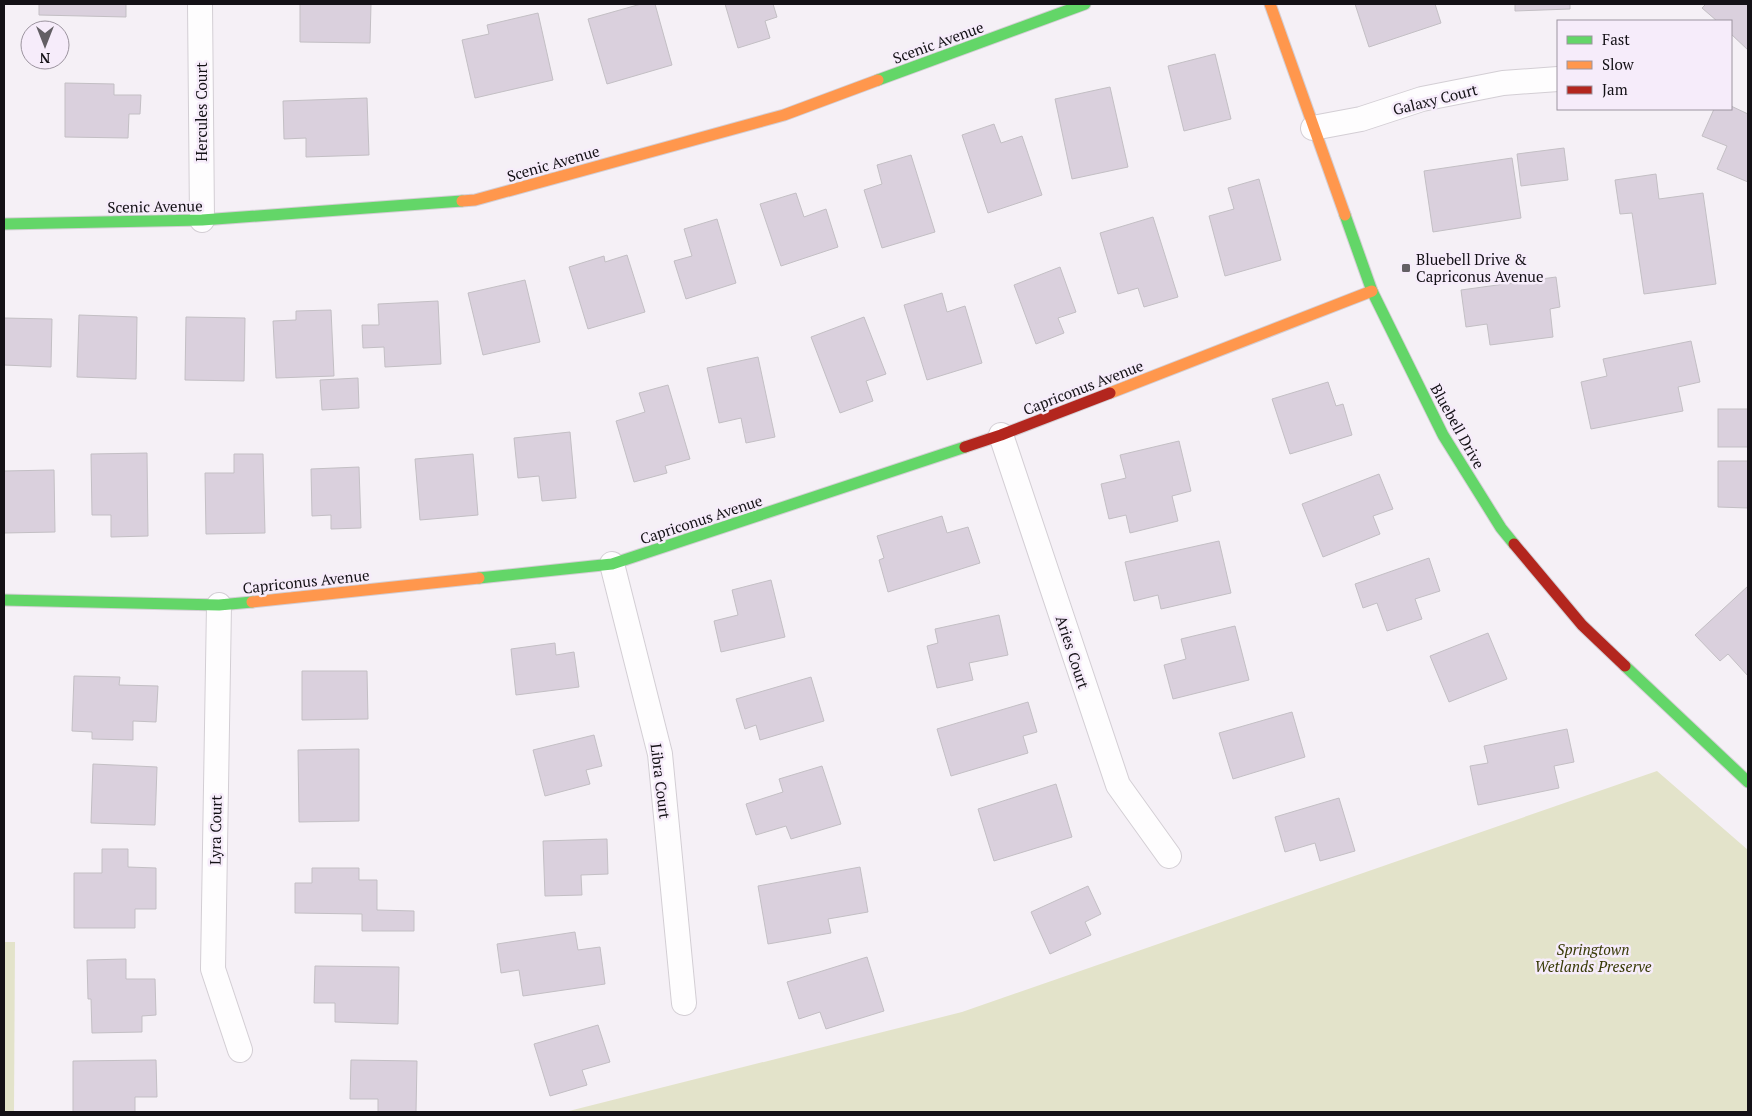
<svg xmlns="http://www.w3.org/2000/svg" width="1752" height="1116" viewBox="0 0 1752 1116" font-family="'PT Serif',serif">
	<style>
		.green { fill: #e3e3ca }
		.building { fill: #dad0dd; stroke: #c3bfc4 }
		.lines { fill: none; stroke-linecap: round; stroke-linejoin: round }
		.street-casing { stroke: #d3ced4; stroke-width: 26 }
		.fast-casing { stroke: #d3ced4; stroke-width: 13 }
		.slow-casing { stroke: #d3ced4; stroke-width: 13 }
		.jam-casing { stroke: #d3ced4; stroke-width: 13 }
		.street { stroke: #fefdfe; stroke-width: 24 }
		.fast { stroke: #63d668; stroke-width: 11 }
		.slow { stroke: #ff974d; stroke-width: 11 }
		.jam { stroke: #b3261e; stroke-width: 11 }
		.poi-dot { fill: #635f64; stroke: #f6ecfa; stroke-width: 2 }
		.labels { text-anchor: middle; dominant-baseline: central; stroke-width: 5; stroke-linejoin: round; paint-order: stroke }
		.street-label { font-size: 15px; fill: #141116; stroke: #f6ecfa }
		.poi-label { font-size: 15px; fill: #141116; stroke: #f6ecfa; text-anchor: start }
		.park-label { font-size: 15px; font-style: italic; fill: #373905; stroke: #f6ecfa }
	</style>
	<rect width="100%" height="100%" fill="#f5f0f6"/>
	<!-- green -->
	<g class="green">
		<polygon points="1657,771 1748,850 1748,1112 565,1112 962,1012"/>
		<polygon points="4,942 15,942 14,1112 4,1112"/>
	</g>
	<!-- building -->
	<g class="building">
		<polygon points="39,4 126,4 126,17 39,15"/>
		<polygon points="300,4 371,4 370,43 300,42"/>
		<polygon points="641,4 655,4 672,65 607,84 588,19"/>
		<polygon points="725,4 773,4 777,17 765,21 770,38 738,48"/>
		<polygon points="1355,4 1435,4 1441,23 1369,47"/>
		<polygon points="1515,4 1570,4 1570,9 1515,11"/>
		<polygon points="1706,4 1748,4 1748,50 1731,34 1731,21 1717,21 1702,8"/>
		<polygon points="538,13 553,80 475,98 462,40 489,34 487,25"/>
		<polygon points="1215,54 1231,119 1184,131 1168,66"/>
		<polygon points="65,83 114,84 114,95 141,95 140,114 129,114 128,138 65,137"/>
		<polygon points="1110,87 1128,167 1072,179 1055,99"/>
		<polygon points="367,98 369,155 306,157 306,138 284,139 283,101"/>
		<polygon points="1731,106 1748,114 1748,182 1717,169 1727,146 1702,136 1714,109 1731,109"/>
		<polygon points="994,124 1001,143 1022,136 1042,195 988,213 962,135"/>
		<polygon points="1564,148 1568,180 1521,186 1517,154"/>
		<polygon points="911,155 935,232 882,248 864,190 882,184 877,165"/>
		<polygon points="1512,158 1521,218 1433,232 1424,171"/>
		<polygon points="1656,174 1659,199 1703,193 1716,284 1644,294 1632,213 1620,214 1615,180"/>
		<polygon points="1259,179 1281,260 1225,276 1209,216 1234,209 1228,188"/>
		<polygon points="796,193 804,217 826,209 838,247 781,266 760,204"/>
		<polygon points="1153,217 1178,297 1144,307 1138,288 1118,294 1100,233"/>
		<polygon points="717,219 736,283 686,299 674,261 692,256 684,229"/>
		<polygon points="627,255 645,312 588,329 569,267 604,256 605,262"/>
		<polygon points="1060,267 1076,312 1058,318 1064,333 1036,344 1014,285"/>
		<polygon points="1556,277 1560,307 1550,309 1553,337 1490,345 1487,324 1466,327 1461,290"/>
		<polygon points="525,280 540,342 483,355 468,293"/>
		<polygon points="942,293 947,312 965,306 982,363 927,380 904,305"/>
		<polygon points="438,301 441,364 385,367 384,347 363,348 362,325 379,325 378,304"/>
		<polygon points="331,310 334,376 276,378 273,321 296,320 296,311"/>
		<polygon points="79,315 137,317 136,379 77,377"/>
		<polygon points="186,317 245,318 244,381 185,380"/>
		<polygon points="864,317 886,374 866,381 873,401 840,413 811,337"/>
		<polygon points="4,318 52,319 51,367 4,365"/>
		<polygon points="1691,341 1700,382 1678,387 1683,411 1591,429 1581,382 1607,376 1603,359"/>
		<polygon points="758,357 775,437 746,443 741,418 719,423 707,368"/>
		<polygon points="358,378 359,408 322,410 320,380"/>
		<polygon points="1328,382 1336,406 1343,404 1352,435 1290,454 1272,399"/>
		<polygon points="668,385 690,459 665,466 667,473 634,482 616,421 645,412 639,393"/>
		<rect x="1718" y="409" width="30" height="38"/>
		<polygon points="570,432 576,498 542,501 539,476 518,478 514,438"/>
		<polygon points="1179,441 1191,491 1172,496 1178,521 1130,533 1126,515 1109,519 1101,484 1126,478 1120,455"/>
		<polygon points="147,453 148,536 111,537 111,515 92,515 91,454"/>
		<polygon points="234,454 263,454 265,533 206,534 205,473 234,473"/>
		<polygon points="473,454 478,515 420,520 415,459"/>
		<polygon points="1718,461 1748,461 1748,508 1718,507"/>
		<polygon points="359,467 361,528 331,529 331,515 312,516 311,469"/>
		<polygon points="54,470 55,532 4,533 4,471"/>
		<polygon points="1379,474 1393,509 1373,516 1380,534 1323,557 1302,504"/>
		<polygon points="942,516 947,533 968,527 980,563 888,592 879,560 884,558 877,536"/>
		<polygon points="1219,541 1231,593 1161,609 1158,595 1134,601 1125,562"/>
		<polygon points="1429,558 1440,591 1415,599 1422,619 1387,631 1377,603 1363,608 1355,584"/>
		<polygon points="771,580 785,637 721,652 714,621 738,615 732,590"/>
		<polygon points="1748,586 1748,676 1728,654 1720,661 1695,635"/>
		<polygon points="999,615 1008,655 969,663 973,680 937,688 927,646 938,643 935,629"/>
		<polygon points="1235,626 1249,680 1173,699 1164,665 1186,659 1181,639"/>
		<polygon points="1488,633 1507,679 1449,702 1430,656"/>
		<polygon points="555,643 556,655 574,652 579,687 516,695 511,649"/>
		<polygon points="302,671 367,671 368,719 302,720"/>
		<polygon points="74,676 120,677 119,685 158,686 156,722 133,721 133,740 92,739 92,732 72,731"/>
		<polygon points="811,677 824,721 760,740 756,725 745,729 736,699"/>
		<polygon points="1028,702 1037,732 1023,736 1028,753 951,776 937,729"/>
		<polygon points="1292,712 1305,757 1233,779 1219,733"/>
		<polygon points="1567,729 1574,762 1554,766 1559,788 1478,805 1470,766 1488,763 1484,746"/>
		<polygon points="594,735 602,766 586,770 590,784 545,796 533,750"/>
		<polygon points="359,749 359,821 299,822 298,750"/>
		<polygon points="93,764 157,767 155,825 91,823"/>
		<polygon points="822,766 841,824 791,839 786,826 756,835 746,804 783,792 779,779"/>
		<polygon points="1056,784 1072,837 994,861 978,809"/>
		<polygon points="1339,798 1355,851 1320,861 1315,843 1285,852 1275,817"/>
		<polygon points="607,839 608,874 581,875 582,895 545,896 543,841"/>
		<polygon points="102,849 128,849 128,867 156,868 156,909 135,909 135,928 74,928 74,873 102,873"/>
		<polygon points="860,867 868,912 828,919 831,933 768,944 758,886"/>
		<polygon points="312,868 359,868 359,880 377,880 377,910 414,911 414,931 362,931 362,914 295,913 295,883 312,883"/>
		<polygon points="1088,886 1101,914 1085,922 1091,935 1050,954 1031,912"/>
		<polygon points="575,932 578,950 600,947 605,984 523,996 519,970 501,973 497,944"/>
		<polygon points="867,957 884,1011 826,1029 820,1012 799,1019 787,982"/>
		<polygon points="126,959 126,979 155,979 156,1015 142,1016 142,1032 92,1033 91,999 88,999 87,960"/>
		<polygon points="315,966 399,967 398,1024 335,1022 335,1003 314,1003"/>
		<polygon points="598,1025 610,1062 582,1070 587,1085 550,1096 534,1044"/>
		<polygon points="156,1060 157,1097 135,1097 135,1112 73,1112 73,1061"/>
		<polygon points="351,1060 417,1061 416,1112 378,1112 378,1099 350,1099"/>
	</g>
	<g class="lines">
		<defs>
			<g id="street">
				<polyline points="200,4 202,220"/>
				<polyline points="1313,128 1361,119 1422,99 1503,83 1558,79"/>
				<polyline points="1001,435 1118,785 1169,856"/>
				<polyline points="612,564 660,754 684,1003"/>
				<polyline points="219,605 213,969 240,1050"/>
			</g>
			<g id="fast">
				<polyline points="878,80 1085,4"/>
				<polyline points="1345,215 1372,291 1443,435 1501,528 1514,544"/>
				<polyline points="4,224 202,220 462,201"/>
				<polyline points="479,578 612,564 965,447"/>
				<polyline points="4,600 219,605 252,602"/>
				<polyline points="1625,666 1748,782"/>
			</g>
			<g id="slow">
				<polyline points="1270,4 1345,215"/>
				<polyline points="462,201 475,200 784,115 878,80"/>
				<polyline points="1110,393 1372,291"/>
				<polyline points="252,602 479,578"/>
			</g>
			<g id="jam">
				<polyline points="965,447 1001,435 1110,393"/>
				<polyline points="1514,544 1582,625 1625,666"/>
			</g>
		</defs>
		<!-- street casing -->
		<use href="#street" class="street-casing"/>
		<!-- fast casing -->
		<use href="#fast" class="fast-casing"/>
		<!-- slow casing -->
		<use href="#slow" class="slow-casing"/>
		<!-- jam casing -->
		<use href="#jam" class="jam-casing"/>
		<!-- street -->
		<use href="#street" class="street"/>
		<!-- fast -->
		<use href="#fast" class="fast"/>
		<!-- slow -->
		<use href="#slow" class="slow"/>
		<!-- jam -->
		<use href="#jam" class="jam"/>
	</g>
	<!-- markers -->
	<rect class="poi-dot" x="1401" y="263" width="10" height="10" rx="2.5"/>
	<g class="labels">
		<!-- street labels -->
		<g class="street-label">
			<text transform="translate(938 42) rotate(-20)">Scenic Avenue</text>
			<text transform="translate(1435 99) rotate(-14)">Galaxy Court</text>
			<text transform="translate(201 112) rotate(-90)">Hercules Court</text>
			<text transform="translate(553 163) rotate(-16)">Scenic Avenue</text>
			<text transform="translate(155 206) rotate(-1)">Scenic Avenue</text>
			<text transform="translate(1083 387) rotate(-21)">Capriconus Avenue</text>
			<text transform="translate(1458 426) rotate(61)">Bluebell Drive</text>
			<text transform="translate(701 519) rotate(-18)">Capriconus Avenue</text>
			<text transform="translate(306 581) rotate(-6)">Capriconus Avenue</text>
			<text transform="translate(1073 652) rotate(72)">Aries Court</text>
			<text transform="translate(661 781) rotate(83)">Libra Court</text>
			<text transform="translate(215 830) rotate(-89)">Lyra Court</text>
		</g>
		<!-- poi labels -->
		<g class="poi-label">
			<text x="1416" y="259">Bluebell Drive &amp;<tspan x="1416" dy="17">Capriconus Avenue</tspan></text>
		</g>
		<!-- park labels -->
		<g class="park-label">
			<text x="1593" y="949">Springtown<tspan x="1593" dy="17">Wetlands Preserve</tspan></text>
		</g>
	</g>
	<!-- border -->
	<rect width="1752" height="1116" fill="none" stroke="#141116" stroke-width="10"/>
	<!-- legend -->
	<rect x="1557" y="20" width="175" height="90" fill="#f6ecfa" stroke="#9c949f"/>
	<rect x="1567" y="36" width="25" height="8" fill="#63d668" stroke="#9c949f"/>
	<text x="1602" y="45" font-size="15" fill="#141116">Fast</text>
	<rect x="1567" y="61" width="25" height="8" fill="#ff974d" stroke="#9c949f"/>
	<text x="1602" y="70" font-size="15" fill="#141116">Slow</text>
	<rect x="1567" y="86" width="25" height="8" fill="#b3261e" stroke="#9c949f"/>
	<text x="1602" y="95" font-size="15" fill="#141116">Jam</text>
	<!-- north arrow -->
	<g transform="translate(45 45) rotate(180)"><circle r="24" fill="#f6ecfa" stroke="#9c949f"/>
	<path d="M0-4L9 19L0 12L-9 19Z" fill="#635f64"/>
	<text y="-8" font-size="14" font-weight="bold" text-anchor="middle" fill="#141116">N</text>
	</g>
</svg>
